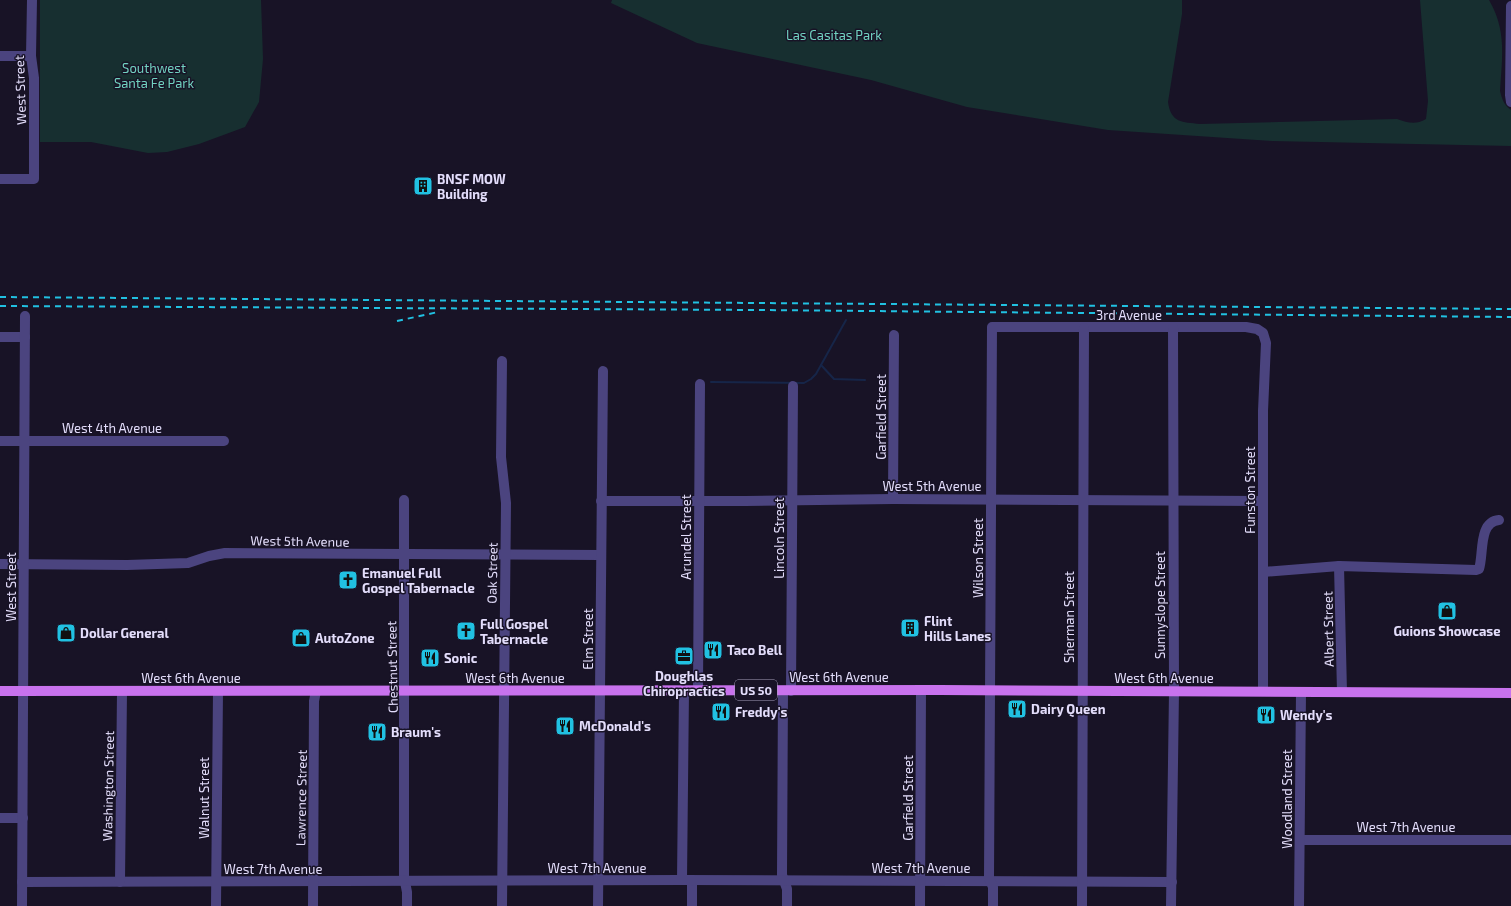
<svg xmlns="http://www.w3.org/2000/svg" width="1511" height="906" viewBox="0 0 1511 906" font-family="'Exo 2',sans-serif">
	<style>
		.green { fill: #172f30 }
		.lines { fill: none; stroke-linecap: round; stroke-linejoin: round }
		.stream { stroke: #162548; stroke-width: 2 }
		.minor { stroke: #4b447f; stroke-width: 10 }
		.major { stroke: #c872ed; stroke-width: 10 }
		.rail { stroke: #21c1e2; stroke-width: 2; stroke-dasharray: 6 5; stroke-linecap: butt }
		.labels { text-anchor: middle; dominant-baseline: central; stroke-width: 3; stroke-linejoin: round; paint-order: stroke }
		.shield { fill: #181326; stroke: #a6a0bb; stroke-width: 1 }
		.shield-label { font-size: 12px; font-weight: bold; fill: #e3ddfb }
		.park-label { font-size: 13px; fill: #71d2c1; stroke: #181326 }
		.street-label { font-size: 13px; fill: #e3ddfb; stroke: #181326 }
		.poi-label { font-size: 13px; font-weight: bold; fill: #e3ddfb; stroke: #181326; text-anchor: start }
	</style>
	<rect width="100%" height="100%" fill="#181326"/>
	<!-- green -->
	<g class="green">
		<polygon points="40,0 261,0 263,59 259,102 245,127 199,144 167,152 148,153 91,142 40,142"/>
		<path d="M612,0H1182V14L1168,102C1171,123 1182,122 1200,124L1397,119C1408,123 1416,125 1426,119L1428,101L1420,0H1489C1507,31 1502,57 1500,91C1502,99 1504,105 1511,110V146L1272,141L1108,130L967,107L871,80L697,43L611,3Z"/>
	</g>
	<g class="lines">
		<!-- stream -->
		<g class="stream">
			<polyline points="821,365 834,379 865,380"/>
			<polyline points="711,382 804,383 811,379 816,374 846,320"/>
		</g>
		<!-- minor -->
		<g class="minor">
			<polyline points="1511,6 1510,95 1511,102"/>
			<polyline points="0,56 31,56"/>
			<polyline points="0,179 34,179 34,78 31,56 32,0"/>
			<polyline points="0,337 25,337"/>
			<polyline points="0,441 224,441"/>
			<polyline points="893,499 894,335"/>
			<polyline points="404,500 404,877 407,892 407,906"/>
			<polyline points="601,501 745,501 893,499 1262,501"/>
			<polyline points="0,564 127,565 188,563 209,556 225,553 601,555"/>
			<polyline points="1339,566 1342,692"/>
			<path d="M1263,572L1339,566L1476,570L1479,569C1484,554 1478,522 1499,520"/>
			<polyline points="698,690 700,384"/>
			<polyline points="783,691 782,875 787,889 787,906"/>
			<polyline points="791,691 793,386"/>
			<polyline points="0,818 23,818"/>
			<polyline points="1300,840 1511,840"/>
			<polyline points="682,880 684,691"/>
			<polyline points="692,880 692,906"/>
			<polyline points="22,882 682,880 1172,882"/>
			<polyline points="120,882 122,691"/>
			<polyline points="22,906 25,316"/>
			<polyline points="216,906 218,691"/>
			<polyline points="313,906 314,701 316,691"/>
			<polyline points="502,906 506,503 501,457 502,361"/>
			<polyline points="598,906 603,371"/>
			<polyline points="920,906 921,690"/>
			<polyline points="993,906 993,887 989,878 992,327 1246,327 1257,329 1263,333 1266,343 1263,411 1263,691"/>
			<polyline points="1082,906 1084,328"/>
			<polyline points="1171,906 1174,691 1173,327"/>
			<polyline points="1299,906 1301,692"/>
		</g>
		<!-- major -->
		<polyline class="major" points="0,691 940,690 1511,693"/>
		<!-- rail -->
		<g class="rail">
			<polyline points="0,297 1511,309"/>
			<polyline points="0,306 760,310 1511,317"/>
			<polyline points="397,321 438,312"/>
		</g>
	</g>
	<!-- icons -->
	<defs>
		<symbol id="building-square" viewBox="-11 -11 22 22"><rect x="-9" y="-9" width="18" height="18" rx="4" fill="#21c1e2" stroke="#181326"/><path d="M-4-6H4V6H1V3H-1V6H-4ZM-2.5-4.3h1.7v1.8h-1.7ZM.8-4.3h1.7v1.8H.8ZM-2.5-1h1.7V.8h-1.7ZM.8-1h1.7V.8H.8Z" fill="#111"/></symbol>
		<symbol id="church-square" viewBox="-11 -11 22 22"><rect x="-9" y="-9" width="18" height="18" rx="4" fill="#21c1e2" stroke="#181326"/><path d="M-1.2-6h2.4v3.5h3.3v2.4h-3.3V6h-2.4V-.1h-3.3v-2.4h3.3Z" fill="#111"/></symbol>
		<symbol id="shop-square" viewBox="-11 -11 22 22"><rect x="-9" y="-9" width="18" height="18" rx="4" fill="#21c1e2" stroke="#181326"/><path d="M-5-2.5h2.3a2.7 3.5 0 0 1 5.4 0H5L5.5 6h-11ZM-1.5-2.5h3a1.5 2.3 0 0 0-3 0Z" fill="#111"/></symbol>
		<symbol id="restaurant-square" viewBox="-11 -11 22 22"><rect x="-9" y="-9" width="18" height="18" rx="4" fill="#21c1e2" stroke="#181326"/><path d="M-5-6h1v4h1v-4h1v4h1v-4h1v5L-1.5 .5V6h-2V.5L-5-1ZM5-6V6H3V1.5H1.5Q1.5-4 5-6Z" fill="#111"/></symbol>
		<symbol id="office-square" viewBox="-11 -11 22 22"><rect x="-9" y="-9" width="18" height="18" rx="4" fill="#21c1e2" stroke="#181326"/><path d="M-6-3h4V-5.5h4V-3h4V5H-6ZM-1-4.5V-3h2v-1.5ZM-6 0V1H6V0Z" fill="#111"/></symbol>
	</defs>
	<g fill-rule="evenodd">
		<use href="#building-square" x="412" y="175" width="22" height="22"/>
		<use href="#church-square" x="337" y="569" width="22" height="22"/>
		<use href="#shop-square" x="1436" y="600" width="22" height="22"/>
		<use href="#building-square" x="899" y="617" width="22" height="22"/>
		<use href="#church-square" x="455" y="620" width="22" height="22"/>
		<use href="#shop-square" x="55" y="622" width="22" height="22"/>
		<use href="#shop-square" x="290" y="627" width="22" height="22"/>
		<use href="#restaurant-square" x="702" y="639" width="22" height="22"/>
		<use href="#office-square" x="673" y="645" width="22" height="22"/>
		<use href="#restaurant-square" x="419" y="647" width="22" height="22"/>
		<use href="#restaurant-square" x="1006" y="698" width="22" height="22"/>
		<use href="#restaurant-square" x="710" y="701" width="22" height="22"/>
		<use href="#restaurant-square" x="1255" y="704" width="22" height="22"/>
		<use href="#restaurant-square" x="554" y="715" width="22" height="22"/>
		<use href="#restaurant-square" x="366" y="721" width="22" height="22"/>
	</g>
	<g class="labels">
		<!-- shield labels -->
		<rect class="shield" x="735" y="680" width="42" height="20" rx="3"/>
		<g class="shield-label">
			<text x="756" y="690">US 50</text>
		</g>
		<!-- park labels -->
		<g class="park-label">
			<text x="834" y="35">Las Casitas Park</text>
			<text x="154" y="68">Southwest<tspan x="154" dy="15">Santa Fe Park</tspan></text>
		</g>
		<!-- street labels -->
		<g class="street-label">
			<text transform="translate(20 90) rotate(-92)">West Street</text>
			<text x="1129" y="315">3rd Avenue</text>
			<text transform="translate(881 417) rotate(-90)">Garfield Street</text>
			<text x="112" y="428">West 4th Avenue</text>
			<text x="932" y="486">West 5th Avenue</text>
			<text transform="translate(1250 490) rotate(-90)">Funston Street</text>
			<text transform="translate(686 537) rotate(-90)">Arundel Street</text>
			<text transform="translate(779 538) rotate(-90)">Lincoln Street</text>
			<text transform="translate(300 541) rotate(1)">West 5th Avenue</text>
			<text transform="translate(978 558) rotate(-90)">Wilson Street</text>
			<text transform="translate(492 573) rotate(-89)">Oak Street</text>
			<text transform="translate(11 587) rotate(-90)">West Street</text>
			<text transform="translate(1160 605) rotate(-90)">Sunnyslope Street</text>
			<text transform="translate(1069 617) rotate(-90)">Sherman Street</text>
			<text transform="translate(1328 629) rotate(-91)">Albert Street</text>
			<text transform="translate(588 639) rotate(-90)">Elm Street</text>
			<text transform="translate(392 667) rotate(-91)">Chestnut Street</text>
			<text x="839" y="677">West 6th Avenue</text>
			<text x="191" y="678">West 6th Avenue</text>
			<text x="515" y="678">West 6th Avenue</text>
			<text x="1164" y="678">West 6th Avenue</text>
			<text transform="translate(108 786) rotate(-89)">Washington Street</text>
			<text transform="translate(204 798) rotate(-90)">Walnut Street</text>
			<text transform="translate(301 798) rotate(-89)">Lawrence Street</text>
			<text transform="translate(908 798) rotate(-90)">Garfield Street</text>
			<text transform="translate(1287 799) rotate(-90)">Woodland Street</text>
			<text x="1406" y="827">West 7th Avenue</text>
			<text x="597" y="868">West 7th Avenue</text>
			<text x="921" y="868">West 7th Avenue</text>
			<text x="273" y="869">West 7th Avenue</text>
		</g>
		<!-- poi labels -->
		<g class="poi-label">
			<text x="437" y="179">BNSF MOW<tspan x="437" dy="15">Building</tspan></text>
			<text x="362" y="573">Emanuel Full<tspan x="362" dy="15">Gospel Tabernacle</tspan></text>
			<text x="924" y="621">Flint<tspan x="924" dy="15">Hills Lanes</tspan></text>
			<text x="480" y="624">Full Gospel<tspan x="480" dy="15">Tabernacle</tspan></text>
			<text x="1447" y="631" text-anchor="middle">Guions Showcase</text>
			<text x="80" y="633">Dollar General</text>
			<text x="315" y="638">AutoZone</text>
			<text x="727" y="650">Taco Bell</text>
			<text x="444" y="658">Sonic</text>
			<text x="684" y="676" text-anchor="middle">Doughlas<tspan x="684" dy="15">Chiropractics</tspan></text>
			<text x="1031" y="709">Dairy Queen</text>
			<text x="735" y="712">Freddy's</text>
			<text x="1280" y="715">Wendy's</text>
			<text x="579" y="726">McDonald's</text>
			<text x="391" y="732">Braum's</text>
		</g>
	</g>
</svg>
